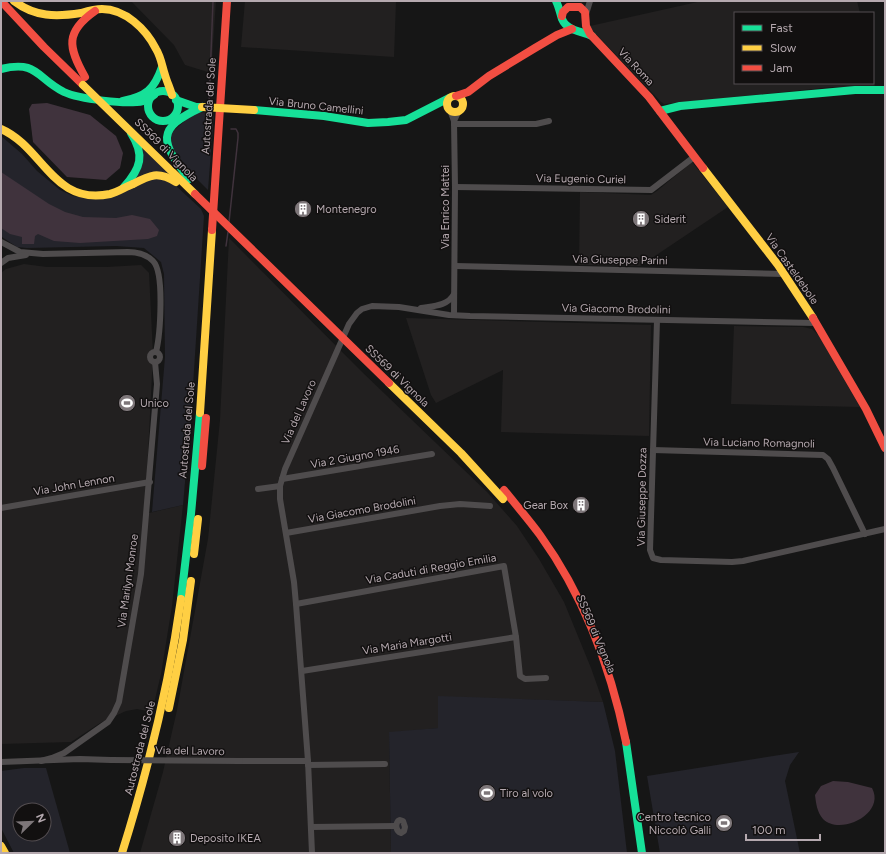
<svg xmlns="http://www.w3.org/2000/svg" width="886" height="854" viewBox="0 0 886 854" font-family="Figtree,sans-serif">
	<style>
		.built { fill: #222020 }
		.green { fill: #24242b; fill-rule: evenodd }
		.water { fill: #40333d }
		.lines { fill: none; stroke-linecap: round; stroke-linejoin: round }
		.stream { stroke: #40333d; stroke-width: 1.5 }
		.street { stroke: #4f4c4d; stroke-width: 6 }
		.fast { stroke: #16e098; stroke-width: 8 }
		.slow { stroke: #ffcf43; stroke-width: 8 }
		.jam { stroke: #f24e42; stroke-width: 8 }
		.street-bridge { stroke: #4f4c4d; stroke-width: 6 }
		.slow-bridge { stroke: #ffcf43; stroke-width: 8 }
		.jam-bridge { stroke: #f24e42; stroke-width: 8 }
		.labels { text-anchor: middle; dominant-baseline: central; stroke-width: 3; stroke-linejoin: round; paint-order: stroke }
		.street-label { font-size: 11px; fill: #b5a9af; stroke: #121010 }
		.poi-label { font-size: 11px; fill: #b5a9af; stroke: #121010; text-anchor: start }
	</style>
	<rect width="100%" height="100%" fill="#161616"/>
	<!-- built -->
	<g class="built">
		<polygon points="131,1 216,1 211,73 185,65 174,45"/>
		<polygon points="245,1 396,1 394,57 241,47"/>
		<polygon points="702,1 857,1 860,13 735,13 735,83 873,83 873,77 875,87 833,87 664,104 661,102 590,28 590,26"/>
		<polygon points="692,162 728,207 640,266 579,265 580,192 651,195 657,191"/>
		<polygon points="229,238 361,371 487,492 517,526 539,559 564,602 591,668 603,702 438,697 438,728 389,733 391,853 140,853 163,772 177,710 208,539 220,420"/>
		<polygon points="24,264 47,267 107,267 141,265 149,273 153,354 145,514 183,505 172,606 161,674 152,712 137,709 126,711 100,723 71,742 1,744 1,273 6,269"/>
		<polygon points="406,318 651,325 649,436 501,432 503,370 436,403 431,395"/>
		<polygon points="734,326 803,327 812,329 819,336 860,407 731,404"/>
	</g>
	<!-- green -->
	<g class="green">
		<polygon points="195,112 214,113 208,190 189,171 170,144 171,133"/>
		<polygon points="1,136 22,154 37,171 60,190 73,196 87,198 157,177 175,185 201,209 204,216 192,401 183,505 152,512 165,357 164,274 161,262 144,248 116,246 27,248 17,247 2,237"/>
		<polygon points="140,146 168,172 133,181"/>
		<polygon points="438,696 603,702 615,751 627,853 391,853 389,732 438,728"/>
		<polygon points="799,752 790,765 785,781 800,853 660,853 647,776"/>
		<path d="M24,768H46L70,853H14L1,828V771ZM20,810H44V834H20Z"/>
	</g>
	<!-- water -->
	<g class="water">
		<polygon points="47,103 90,115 116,136 123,153 120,168 106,180 67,177 33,142 29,109 32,104"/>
		<polygon points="1,172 49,204 65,212 83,217 116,218 132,215 150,219 159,230 157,236 148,239 80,243 54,241 38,234 35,236 34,244 22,244 22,237 10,234 1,228"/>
		<path d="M833,781L848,782L872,788C886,814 840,836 823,819C817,812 816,803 815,795L821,786Z"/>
	</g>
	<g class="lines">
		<!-- stream -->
		<g class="stream">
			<polyline points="209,105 213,1"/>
			<polyline points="209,111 209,127 212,127"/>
			<polyline points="229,222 238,138 238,133 236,129 231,129"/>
			<polyline points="226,246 228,232"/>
		</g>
		<!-- street -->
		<g class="street">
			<polyline points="586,14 590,1"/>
			<polyline points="450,110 454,121 455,187 454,315"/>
			<polyline points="454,121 459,110"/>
			<polyline points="454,124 536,124 549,121"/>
			<polyline points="455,187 651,190 694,157"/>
			<path d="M1,242L20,252L43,254L128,252C138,252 146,254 153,261C165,273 160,336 156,352"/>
			<polyline points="1,263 8,258 26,255"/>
			<polyline points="455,266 784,274"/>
			<path d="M421,308C433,306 448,306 454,294"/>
			<polyline points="657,320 650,550 653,558 661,560 732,562 743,561 885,529"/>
			<circle cx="155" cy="357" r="5"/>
			<polyline points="653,450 823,455 828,459 833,468 865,534"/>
			<polyline points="282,479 432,454"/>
			<polyline points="258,489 280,486"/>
			<polyline points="1,508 150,482"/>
			<polyline points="286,533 440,506 460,504 490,506"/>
			<polyline points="296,604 504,566 516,637 520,676 525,679 546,678"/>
			<polyline points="302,671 516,637"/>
			<polyline points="41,761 52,758 64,753 108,722 114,713 119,702 141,574 157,384 155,362"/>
			<polyline points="240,761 308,761"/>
			<polyline points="1,762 80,759 111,760"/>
			<polyline points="308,765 385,764"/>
			<path d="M400,820L403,821L405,827L404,831L401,833C396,831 395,825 398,821Z"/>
			<polyline points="311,827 396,826"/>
			<polyline points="312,853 308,761 296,604 294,582 280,499 280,486 285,469 349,324 357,313 362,309 372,306 399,307 449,315 470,316 816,323"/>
		</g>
		<!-- fast -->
		<g class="fast">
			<path d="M556,1C559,7 560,13 562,19C567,31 582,31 592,36"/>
			<path d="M1,69C38,60 36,78 64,92C79,99 127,105 143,101C147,99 151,97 154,95"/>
			<circle cx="163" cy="106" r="15"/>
			<polyline points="176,100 196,107 202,107"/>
			<path d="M123,101C146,96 154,90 162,67"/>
			<polyline points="254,110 324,116 368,123 388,122 406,120 449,98"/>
			<polyline points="660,111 680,106 855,90 885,90"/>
			<path d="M189,179C161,142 154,129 202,107"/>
			<path d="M124,187C141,168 145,155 131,133"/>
			<polyline points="181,599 191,514 200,413"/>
			<polyline points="626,742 642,853"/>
		</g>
		<!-- slow -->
		<g class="slow">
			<path d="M14,1C35,17 56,17 81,13C88,11 95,9 102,9C125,9 146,29 156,49C161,57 162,66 165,75C167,82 170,88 172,95"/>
			<circle cx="455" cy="104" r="8"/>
			<path d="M1,129C43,147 53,206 110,194C118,192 125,187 133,184"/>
			<polyline points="703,168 778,265 813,318"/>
			<polyline points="200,413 212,230"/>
			<polyline points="194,554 198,519"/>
			<polyline points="169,708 183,640 191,581"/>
			<polyline points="1,846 5,853"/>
			<path d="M122,853C148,770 169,685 181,599"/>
		</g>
		<!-- jam -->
		<g class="jam">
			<polyline points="1,1 44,47 83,85"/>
			<polyline points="562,16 563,12 568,7 580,7 585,12 586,26 590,34 649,97 703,168"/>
			<path d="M85,77C68,47 65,32 95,11"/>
			<polyline points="456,96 468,92 489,76 535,48 557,35 572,29"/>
			<polyline points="212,230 227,1"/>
			<polyline points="813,318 866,409 885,448"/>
			<polyline points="202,466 206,418"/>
			<path d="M504,490C516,505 529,520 540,535C584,596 611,669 626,742"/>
		</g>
		<!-- street-bridge -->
		<polyline class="street-bridge" points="111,760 240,761"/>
		<!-- slow-bridge -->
		<g class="slow-bridge">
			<polyline points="83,85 195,194"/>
			<polyline points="202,107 254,110"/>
			<path d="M133,184C150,175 158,171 176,182"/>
			<polyline points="389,383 461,453 503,499"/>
		</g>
		<!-- jam-bridge -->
		<polyline class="jam-bridge" points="195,194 389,383"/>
	</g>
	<!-- icons -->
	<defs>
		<symbol id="building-disc" viewBox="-11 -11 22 22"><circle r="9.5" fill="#7d7679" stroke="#121010"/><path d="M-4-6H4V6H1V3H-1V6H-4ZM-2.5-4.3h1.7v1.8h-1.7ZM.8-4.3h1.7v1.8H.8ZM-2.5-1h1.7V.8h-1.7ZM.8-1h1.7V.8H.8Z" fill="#fff"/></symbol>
		<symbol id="stadium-disc" viewBox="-11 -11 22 22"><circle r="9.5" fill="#7d7679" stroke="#121010"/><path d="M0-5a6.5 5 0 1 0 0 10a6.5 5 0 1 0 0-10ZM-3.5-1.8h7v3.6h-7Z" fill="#fff"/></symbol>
	</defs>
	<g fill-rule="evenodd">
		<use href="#building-disc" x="293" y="199" width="20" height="20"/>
		<use href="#building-disc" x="631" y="209" width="20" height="20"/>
		<use href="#stadium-disc" x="117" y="393" width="20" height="20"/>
		<use href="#building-disc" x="571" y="495" width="20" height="20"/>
		<use href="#stadium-disc" x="477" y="783" width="20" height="20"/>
		<use href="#stadium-disc" x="714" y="813" width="20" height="20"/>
		<use href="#building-disc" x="167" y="828" width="20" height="20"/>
	</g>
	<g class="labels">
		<!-- street labels -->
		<g class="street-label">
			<text transform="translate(636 67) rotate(47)">Via Roma</text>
			<text transform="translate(209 106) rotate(-86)">Autostrada del Sole</text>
			<text transform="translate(316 106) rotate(6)">Via Bruno Camellini</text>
			<text transform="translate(166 150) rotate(45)">SS569 di Vignola</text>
			<text transform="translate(581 179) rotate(1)">Via Eugenio Curiel</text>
			<text transform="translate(445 207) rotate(-90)">Via Enrico Mattei</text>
			<text transform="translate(620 260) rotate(1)">Via Giuseppe Parini</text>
			<text transform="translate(792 269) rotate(55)">Via Casteldebole</text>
			<text transform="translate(616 309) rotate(1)">Via Giacomo Brodolini</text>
			<text transform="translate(397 376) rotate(44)">SS569 di Vignola</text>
			<text transform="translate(299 412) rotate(-66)">Via del Lavoro</text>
			<text transform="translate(187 430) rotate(-85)">Autostrada del Sole</text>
			<text transform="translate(759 443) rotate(1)">Via Luciano Romagnoli</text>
			<text transform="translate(355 457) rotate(-10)">Via 2 Giugno 1946</text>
			<text transform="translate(74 485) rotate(-10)">Via John Lennon</text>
			<text transform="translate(642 497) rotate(-89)">Via Giuseppe Dozza</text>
			<text transform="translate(362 510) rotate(-10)">Via Giacomo Brodolini</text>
			<text transform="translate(431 569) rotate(-10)">Via Caduti di Reggio Emilia</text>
			<text transform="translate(128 581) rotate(-82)">Via Marilyn Monroe</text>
			<text transform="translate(596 634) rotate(67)">SS569 di Vignola</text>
			<text transform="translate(407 644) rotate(-9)">Via Maria Margotti</text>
			<text transform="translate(140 748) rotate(-76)">Autostrada del Sole</text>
			<text transform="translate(190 751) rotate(1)">Via del Lavoro</text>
		</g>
		<!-- poi labels -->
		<g class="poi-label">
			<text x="316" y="209">Montenegro</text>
			<text x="654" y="219">Siderit</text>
			<text x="140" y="403">Unico</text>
			<text x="568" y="505" text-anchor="end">Gear Box</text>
			<text x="500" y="793">Tiro al volo</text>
			<text x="711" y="817" text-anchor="end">Centro tecnico<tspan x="711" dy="13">Niccolò Galli</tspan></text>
			<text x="190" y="838">Deposito IKEA</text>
		</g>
	</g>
	<!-- border -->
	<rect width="886" height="854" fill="none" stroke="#b5a9af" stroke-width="4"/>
	<!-- legend -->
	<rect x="734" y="12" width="140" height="72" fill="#121010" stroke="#534d50"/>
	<rect x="742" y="25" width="20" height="6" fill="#16e098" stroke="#534d50"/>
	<text x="770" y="32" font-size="12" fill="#b5a9af">Fast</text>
	<rect x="742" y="45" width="20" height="6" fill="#ffcf43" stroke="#534d50"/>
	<text x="770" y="52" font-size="12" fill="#b5a9af">Slow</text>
	<rect x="742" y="65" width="20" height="6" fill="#f24e42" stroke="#534d50"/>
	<text x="770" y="72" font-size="12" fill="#b5a9af">Jam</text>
	<!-- north arrow -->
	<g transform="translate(32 822) rotate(67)"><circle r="19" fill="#121010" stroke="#534d50"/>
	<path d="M0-3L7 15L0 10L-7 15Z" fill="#7d7679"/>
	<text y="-6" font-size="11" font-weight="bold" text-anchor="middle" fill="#b5a9af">N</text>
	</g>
	<!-- scale -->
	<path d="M746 834v6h74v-6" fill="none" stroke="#b5a9af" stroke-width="2"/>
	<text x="752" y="834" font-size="12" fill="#b5a9af" stroke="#121010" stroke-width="3" paint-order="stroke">100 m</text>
</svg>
